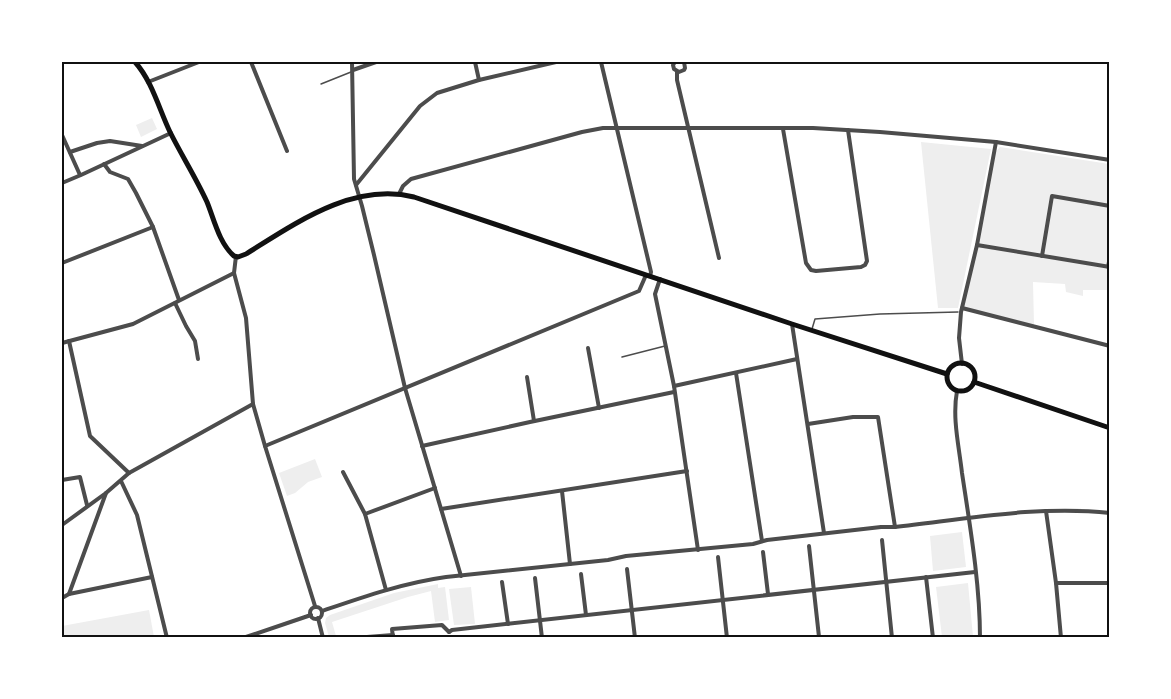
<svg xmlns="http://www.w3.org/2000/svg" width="1171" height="699" viewBox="0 0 1171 699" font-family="Rubik,sans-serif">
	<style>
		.green { fill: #eee }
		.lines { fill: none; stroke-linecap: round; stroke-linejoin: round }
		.service { stroke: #4c4c4c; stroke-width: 1.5 }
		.minor { stroke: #4c4c4c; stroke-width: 4 }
		.secondary { stroke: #111; stroke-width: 5 }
		.neatline { fill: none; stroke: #111; stroke-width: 2 }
	</style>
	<rect width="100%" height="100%" fill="#fff"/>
	<!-- green -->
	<g class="green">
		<polygon points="152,118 157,129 141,137 136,125"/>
		<polygon points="921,142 991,149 958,308 938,308"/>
		<polygon points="1000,147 1109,164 1109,290 1083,290 1083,296 1066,292 1065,284 1033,282 1034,325 962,308 977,245 994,154"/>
		<polygon points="315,459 322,477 308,482 295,493 287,496 279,473"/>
		<polygon points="962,532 966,567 933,571 930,536"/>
		<polygon points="968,583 973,637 942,637 936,587"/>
		<polygon points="438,584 438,588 445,587 449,620 435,622 431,591 408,597 332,622 336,636 329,637 325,623 326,618 330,615 394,593"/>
		<polygon points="471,587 475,624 454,625 449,589"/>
		<polygon points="149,610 154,637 62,637 62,626"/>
	</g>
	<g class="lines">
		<!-- service -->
		<g class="service">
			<polyline points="321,84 351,72"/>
			<polyline points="812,329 815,319 880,314 958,312"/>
			<polyline points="622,357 665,346"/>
		</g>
		<!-- minor -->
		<g class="minor">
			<polyline points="251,62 287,151"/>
			<polyline points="352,62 354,179 362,206 374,255 405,388 461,576"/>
			<polyline points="475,62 479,80"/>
			<polyline points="601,62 651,272 650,276"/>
			<polyline points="675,62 673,65 674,69 679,72 684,70 685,68 684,62"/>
			<polyline points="353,70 376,62"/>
			<polyline points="677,72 677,80 719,258"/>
			<polyline points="148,82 199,62"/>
			<polyline points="783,129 806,263 811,270 816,271 861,267 865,265 867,261 848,130"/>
			<polyline points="62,135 80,175"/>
			<polyline points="70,152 97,143 110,141 142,146"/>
			<polyline points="104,164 110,172 128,179 136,193 153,227 179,300"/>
			<polyline points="62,183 81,175 171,133"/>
			<polyline points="356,185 420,106 437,93 479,80 556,62"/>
			<polyline points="399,194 403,186 411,179 582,132 603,128 813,128 880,132 996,142 1110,160"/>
			<polyline points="977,245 1110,267"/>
			<polyline points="236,256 234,273 246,318 253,404 265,446 315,606"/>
			<polyline points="1042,256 1052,196 1110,206"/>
			<polyline points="62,263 153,227"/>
			<polyline points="1108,267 1110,257"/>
			<polyline points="660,279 655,294 674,386 698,550"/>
			<polyline points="175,303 186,326 195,341 198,359"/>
			<polyline points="962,308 1110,346"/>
			<polyline points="792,324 824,533"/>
			<polyline points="69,341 90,436 129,473"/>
			<polyline points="62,343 133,324 234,273"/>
			<polyline points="588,348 599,408"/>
			<polyline points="962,364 959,338 961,312 977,245 996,142"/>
			<polyline points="736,373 762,541"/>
			<polyline points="527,377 534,421"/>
			<polyline points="674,386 797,359"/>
			<path d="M957,391C952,418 959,446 962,473C970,526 980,584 980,638"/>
			<polyline points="808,424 853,417 878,417 895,527"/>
			<polyline points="265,446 639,291 646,275"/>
			<polyline points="422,446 530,422 674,392"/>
			<polyline points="343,472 365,514"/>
			<polyline points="62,480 80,477 87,505"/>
			<polyline points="121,481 137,515 167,638"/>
			<polyline points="562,491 570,564"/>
			<polyline points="441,509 687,471"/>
			<polyline points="1046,511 1056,583 1061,638"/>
			<polyline points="62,525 106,493 129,473 253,404"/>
			<polyline points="882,540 892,638"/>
			<polyline points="809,546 819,637"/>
			<polyline points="763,552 768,594"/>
			<polyline points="718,557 727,638"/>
			<polyline points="627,569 635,638"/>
			<polyline points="581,574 586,615"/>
			<polyline points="926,577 933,638"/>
			<polyline points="535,578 542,638"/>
			<polyline points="502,582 508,624"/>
			<polyline points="1056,583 1110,583"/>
			<polyline points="386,590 365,514 435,488"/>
			<polyline points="69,594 106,493"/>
			<polyline points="62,598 69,594 152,577"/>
			<circle cx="316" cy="613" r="6"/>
			<path d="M322,611C363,597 403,583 446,577L608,560L626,556L753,544L767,540L881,527H895C966,519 1039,505 1110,513"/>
			<polyline points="318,618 323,638"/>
			<polyline points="449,632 452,630 975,572"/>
			<polyline points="367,637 393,635"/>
			<polyline points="243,638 311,615"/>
			<polyline points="393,638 392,629 442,625 449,632"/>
		</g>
		<!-- secondary -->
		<g class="secondary">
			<path d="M135,62C152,81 159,109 170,132C182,156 196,178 207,202C214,219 219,243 234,256L238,257L246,254C296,223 353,182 414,197L792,324L947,374"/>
			<circle cx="961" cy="377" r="14"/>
			<polyline points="974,382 1110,428"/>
		</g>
	</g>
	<!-- border -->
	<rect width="1171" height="699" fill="none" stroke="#ffffff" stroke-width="126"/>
	<rect x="63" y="63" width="1045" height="573" class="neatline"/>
</svg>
